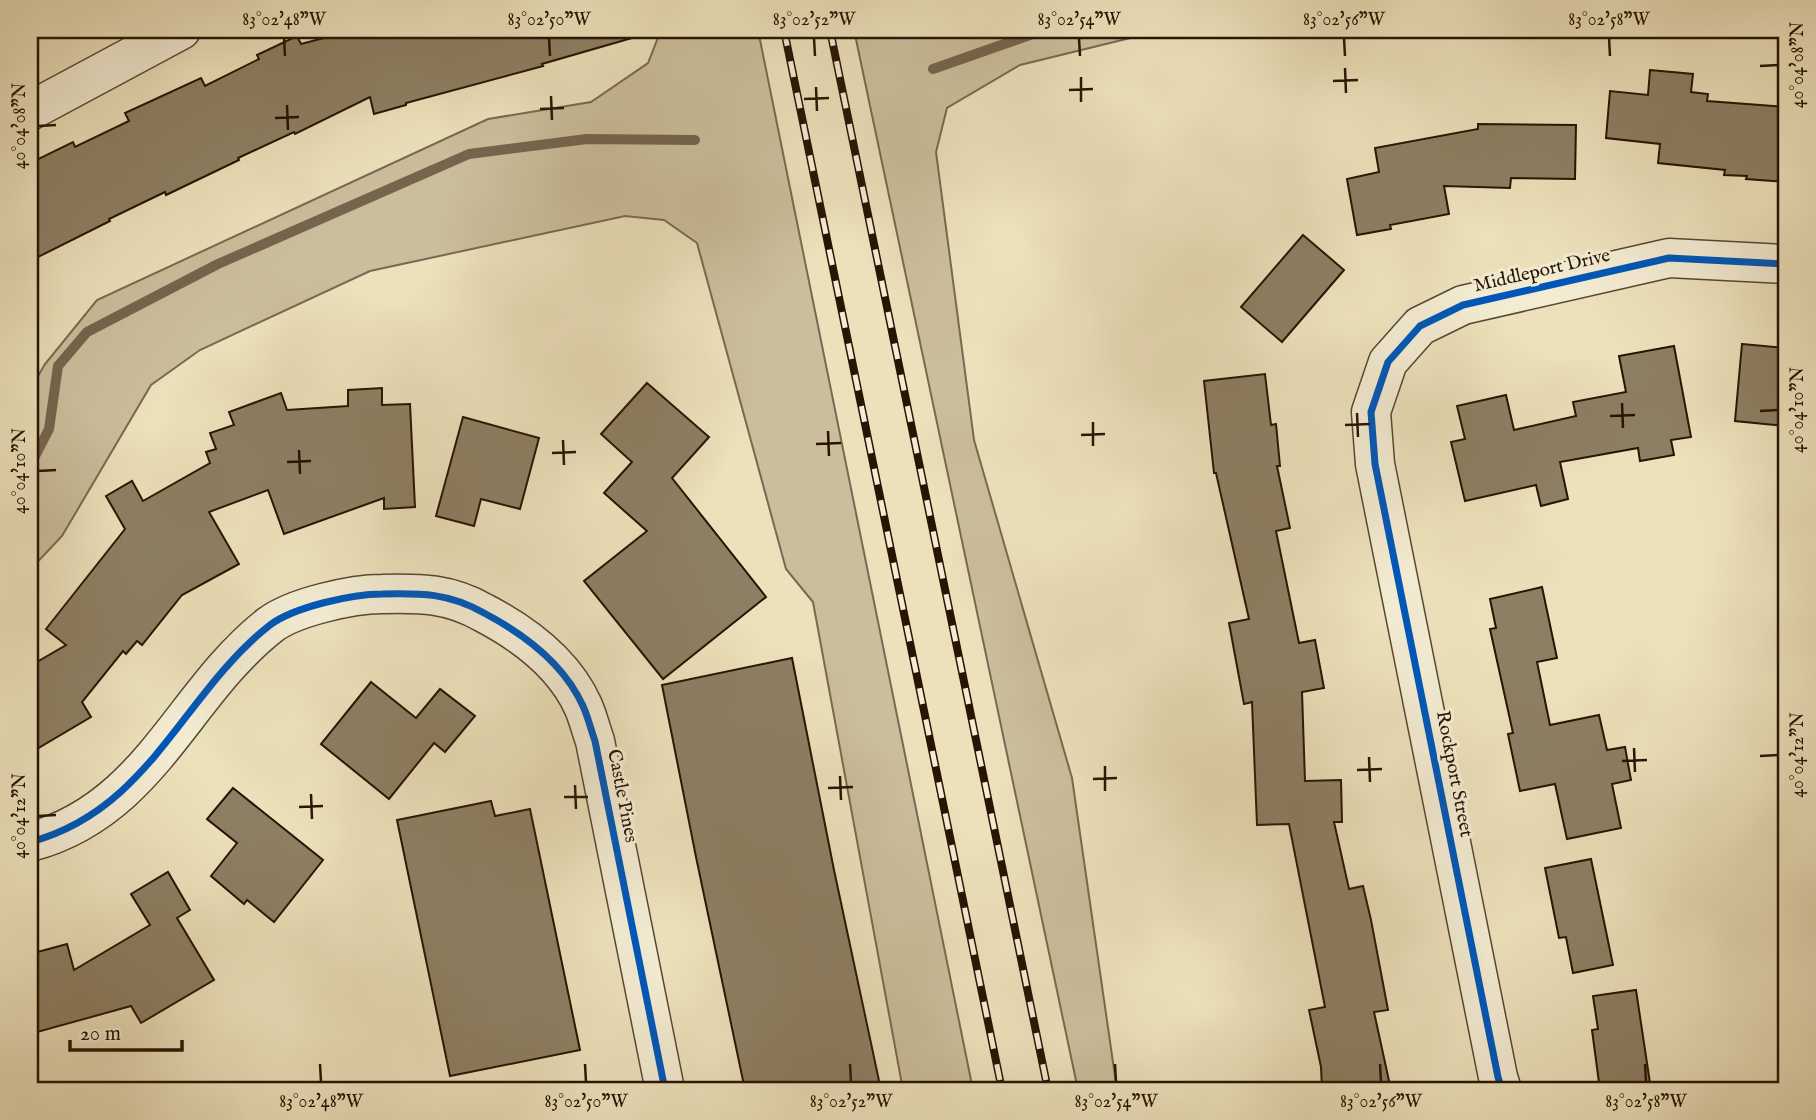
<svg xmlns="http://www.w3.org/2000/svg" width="1816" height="1120" viewBox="0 0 1816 1120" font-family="'IM FELL English',serif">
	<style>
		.green { fill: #cbbe9c; stroke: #796950; stroke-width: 2 }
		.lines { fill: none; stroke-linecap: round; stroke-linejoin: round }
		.stream { stroke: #75654d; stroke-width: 10 }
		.building { fill: #8d7f63; stroke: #271404; stroke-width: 2 }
		.minor-casing { stroke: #584732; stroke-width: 41 }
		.minor { stroke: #f3ecd3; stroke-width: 38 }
		.rail-casing { stroke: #271404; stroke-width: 8 }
		.rail { stroke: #f3ecd3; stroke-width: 5; stroke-dasharray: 16; stroke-linecap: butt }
		.cycleway-casing { stroke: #f3ecd3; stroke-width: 11 }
		.cycleway { stroke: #0057b8; stroke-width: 7 }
		.ticks { fill: none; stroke: #271404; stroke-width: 2.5 }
		.labels { text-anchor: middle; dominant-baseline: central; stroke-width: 6; stroke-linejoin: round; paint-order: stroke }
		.street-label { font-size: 19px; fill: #271404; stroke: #f3ecd3 }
		.neatline { fill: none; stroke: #271404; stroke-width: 2.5 }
		.ticks-label { font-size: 18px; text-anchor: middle; fill: #271404 }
	</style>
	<rect width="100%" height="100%" fill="#ece1bb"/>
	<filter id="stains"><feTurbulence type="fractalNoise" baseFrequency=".00286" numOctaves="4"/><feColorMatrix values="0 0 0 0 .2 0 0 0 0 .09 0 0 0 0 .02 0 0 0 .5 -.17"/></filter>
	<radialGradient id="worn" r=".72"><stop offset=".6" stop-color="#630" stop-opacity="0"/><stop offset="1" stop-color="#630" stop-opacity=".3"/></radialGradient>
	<!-- green -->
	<g class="green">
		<polygon points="661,30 758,30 973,1090 903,1090 813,602 786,569 697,243 664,220 625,216 370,271 200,350 151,385 62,536 30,570 30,390 45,364 97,300 488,119 591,102 648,63"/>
		<polygon points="854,30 1163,30 1020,65 947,108 936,152 974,440 1072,778 1117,1090 1078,1090"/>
	</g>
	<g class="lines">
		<!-- stream -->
		<g class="stream">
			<polyline points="933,69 1044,30"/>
			<polyline points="30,466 49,429 58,366 87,332 218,264 469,154 587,139 695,140"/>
		</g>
	</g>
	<!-- building -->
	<g class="building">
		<polygon points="354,30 631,30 632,38 542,64 543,66 406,103 406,105 374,114 370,97 295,134 294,132 238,158 239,160 166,195 165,192 109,219 110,221 30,261 30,163 73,142 75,147 129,121 125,113 201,78 205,86 259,59 257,55 297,36 301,44"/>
		<polygon points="1650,70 1693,74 1691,92 1708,94 1707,101 1786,107 1786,182 1746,179 1747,176 1724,175 1725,170 1658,163 1660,144 1606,138 1610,91 1648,95"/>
		<polygon points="1478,124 1576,125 1575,179 1511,178 1510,188 1444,186 1449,214 1390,225 1391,229 1357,235 1347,179 1379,172 1375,148 1478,129"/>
		<polygon points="1303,235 1344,270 1282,342 1241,307"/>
		<polygon points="1742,344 1786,348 1786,426 1735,421"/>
		<polygon points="1674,346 1691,437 1671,440 1674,455 1640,461 1638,448 1560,462 1568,499 1541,506 1536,485 1465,501 1451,442 1465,439 1457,406 1506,395 1514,430 1576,416 1573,402 1626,392 1619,356"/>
		<polygon points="1265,374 1271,425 1276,424 1280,466 1277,466 1290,528 1276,531 1299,643 1315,640 1324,688 1302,692 1305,781 1341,780 1342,822 1334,822 1349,889 1363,886 1371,920 1388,1010 1374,1012 1391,1090 1322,1090 1321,1067 1309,1010 1325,1007 1289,824 1257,825 1252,702 1244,704 1229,623 1249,619 1216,473 1214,473 1204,381"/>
		<polygon points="647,383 709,437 672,478 766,597 663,679 584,581 647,531 604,493 632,462 601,434"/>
		<polygon points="382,388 382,405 410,404 415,507 384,509 384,498 284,534 268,490 209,512 239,564 182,595 142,645 137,641 126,654 123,651 82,702 91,717 30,753 30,666 66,645 46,629 125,529 106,496 132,481 143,501 210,463 206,452 216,449 210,433 234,425 229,412 281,393 287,410 348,406 348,390"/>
		<polygon points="463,417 539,438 520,509 481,499 474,526 436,516"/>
		<polygon points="1542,587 1557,658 1537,662 1550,725 1599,715 1607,750 1625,747 1631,780 1612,784 1621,828 1567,839 1555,784 1520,791 1508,734 1513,733 1490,629 1496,628 1490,599"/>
		<polygon points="792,658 834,870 881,1090 745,1090 696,857 662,685"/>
		<polygon points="371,682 416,718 440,689 475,716 445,752 434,743 389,799 321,744"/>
		<polygon points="233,788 323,860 274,922 247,900 244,904 211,876 237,843 207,819"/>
		<polygon points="491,801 495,816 530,809 580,1050 450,1076 397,820"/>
		<polygon points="1591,859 1613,965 1573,973 1566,937 1559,938 1545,868"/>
		<polygon points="168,872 190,910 177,918 214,980 141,1023 131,1006 30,1034 30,954 67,944 74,970 150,925 131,894"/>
		<polygon points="1636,990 1650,1083 1600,1090 1592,1030 1598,1029 1593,996"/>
	</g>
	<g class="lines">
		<defs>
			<g id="minor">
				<polyline points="30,111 181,30"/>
				<path d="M30,842C150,810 182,694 270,625C294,607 352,594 382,594C421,593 449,593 484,613C524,634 564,664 583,706C588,717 591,730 595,741L665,1090"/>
				<polyline points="1502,1090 1498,1077 1375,464 1371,412 1388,362 1420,326 1463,305 1669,258 1786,264"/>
			</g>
		</defs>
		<!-- minor casing -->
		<use href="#minor" class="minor-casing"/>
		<!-- minor -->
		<use href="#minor" class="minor"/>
		<defs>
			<g id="rail">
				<polyline points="784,30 1002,1090"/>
				<polyline points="830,30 1048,1090"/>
			</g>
		</defs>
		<!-- rail casing -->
		<use href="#rail" class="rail-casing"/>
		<!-- rail -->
		<use href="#rail" class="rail"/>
		<defs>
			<g id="cycleway">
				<path d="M30,842C150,810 182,694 270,625C294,607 352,594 382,594C421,593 449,593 484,613C524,634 564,664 583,706C588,717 591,730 595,741L665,1090"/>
				<polyline points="1502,1090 1498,1077 1375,464 1371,412 1388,362 1420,326 1463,305 1669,258 1786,264"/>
			</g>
		</defs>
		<!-- cycleway casing -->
		<use href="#cycleway" class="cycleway-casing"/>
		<!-- cycleway -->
		<use href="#cycleway" class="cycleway"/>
	</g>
	<!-- ticks -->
	<path class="ticks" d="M284,38L285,56M549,38L550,56M814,38L815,56M1079,38L1080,56M1344,38L1345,56M1609,38L1610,56M1760,66L1778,65M1345,68L1346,93M1081,77V102M1333,81L1358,80M816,87L817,111M1069,90L1093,89M551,96L552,120M804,99L829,98M287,105L288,130M540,109L564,108M275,118L299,117M38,126L56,125M1622,403L1623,428M1760,411L1778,410M1357,413L1358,437M1610,416L1635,415M1093,422V446M1345,425L1370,424M828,431L829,456M1081,435L1105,434M563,440L564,465M816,444L841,443M299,450L300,474M552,453L576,452M287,462L311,461M38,471L56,470M1634,748L1635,772M1760,756L1778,755M1369,757L1370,782M1622,761L1647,760M1105,766V791M1357,770L1382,769M840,776L841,800M1093,779L1117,778M575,785L576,809M828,788L853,787M311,794L312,819M564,797H588M299,807L323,806M38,816L56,815M320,1064L321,1082M585,1064L586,1082M850,1064L851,1082M1115,1064L1116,1082M1380,1064L1381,1082M1645,1064L1646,1082"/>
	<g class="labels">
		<!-- street labels -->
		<g class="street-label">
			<text transform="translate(1542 271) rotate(-13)">Middleport Drive</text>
			<text transform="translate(1454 774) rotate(79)">Rockport Street</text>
			<text transform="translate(622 796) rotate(79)">Castle Pines</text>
		</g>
	</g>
	<!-- margin -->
	<rect width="1816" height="1120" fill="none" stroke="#ece1bb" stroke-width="77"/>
	<!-- scale -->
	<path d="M70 1040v10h112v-10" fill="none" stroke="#271404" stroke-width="3.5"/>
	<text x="80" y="1040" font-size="21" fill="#271404" stroke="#f3ecd3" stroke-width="5" paint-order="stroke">20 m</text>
	<rect x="38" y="38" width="1740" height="1044" class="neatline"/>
	<g class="ticks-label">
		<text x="284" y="25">83°02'48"W</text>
		<text x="549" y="25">83°02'50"W</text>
		<text x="814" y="25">83°02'52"W</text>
		<text x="1079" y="25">83°02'54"W</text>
		<text x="1344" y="25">83°02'56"W</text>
		<text x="1609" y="25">83°02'58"W</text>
		<text transform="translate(1797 65) rotate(-90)" y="6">40°04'08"N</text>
		<text transform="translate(19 126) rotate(-90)" y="6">40°04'08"N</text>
		<text transform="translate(1797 410) rotate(-90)" y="6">40°04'10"N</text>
		<text transform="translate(19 471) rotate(-90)" y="6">40°04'10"N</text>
		<text transform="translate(1797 755) rotate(-90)" y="6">40°04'12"N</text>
		<text transform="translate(19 816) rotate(-90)" y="6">40°04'12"N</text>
		<text x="321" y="1107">83°02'48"W</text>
		<text x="586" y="1107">83°02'50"W</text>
		<text x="851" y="1107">83°02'52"W</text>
		<text x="1116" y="1107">83°02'54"W</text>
		<text x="1381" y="1107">83°02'56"W</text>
		<text x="1646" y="1107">83°02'58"W</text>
	</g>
	<rect width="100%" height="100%" filter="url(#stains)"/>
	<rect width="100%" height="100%" fill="url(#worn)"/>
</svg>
